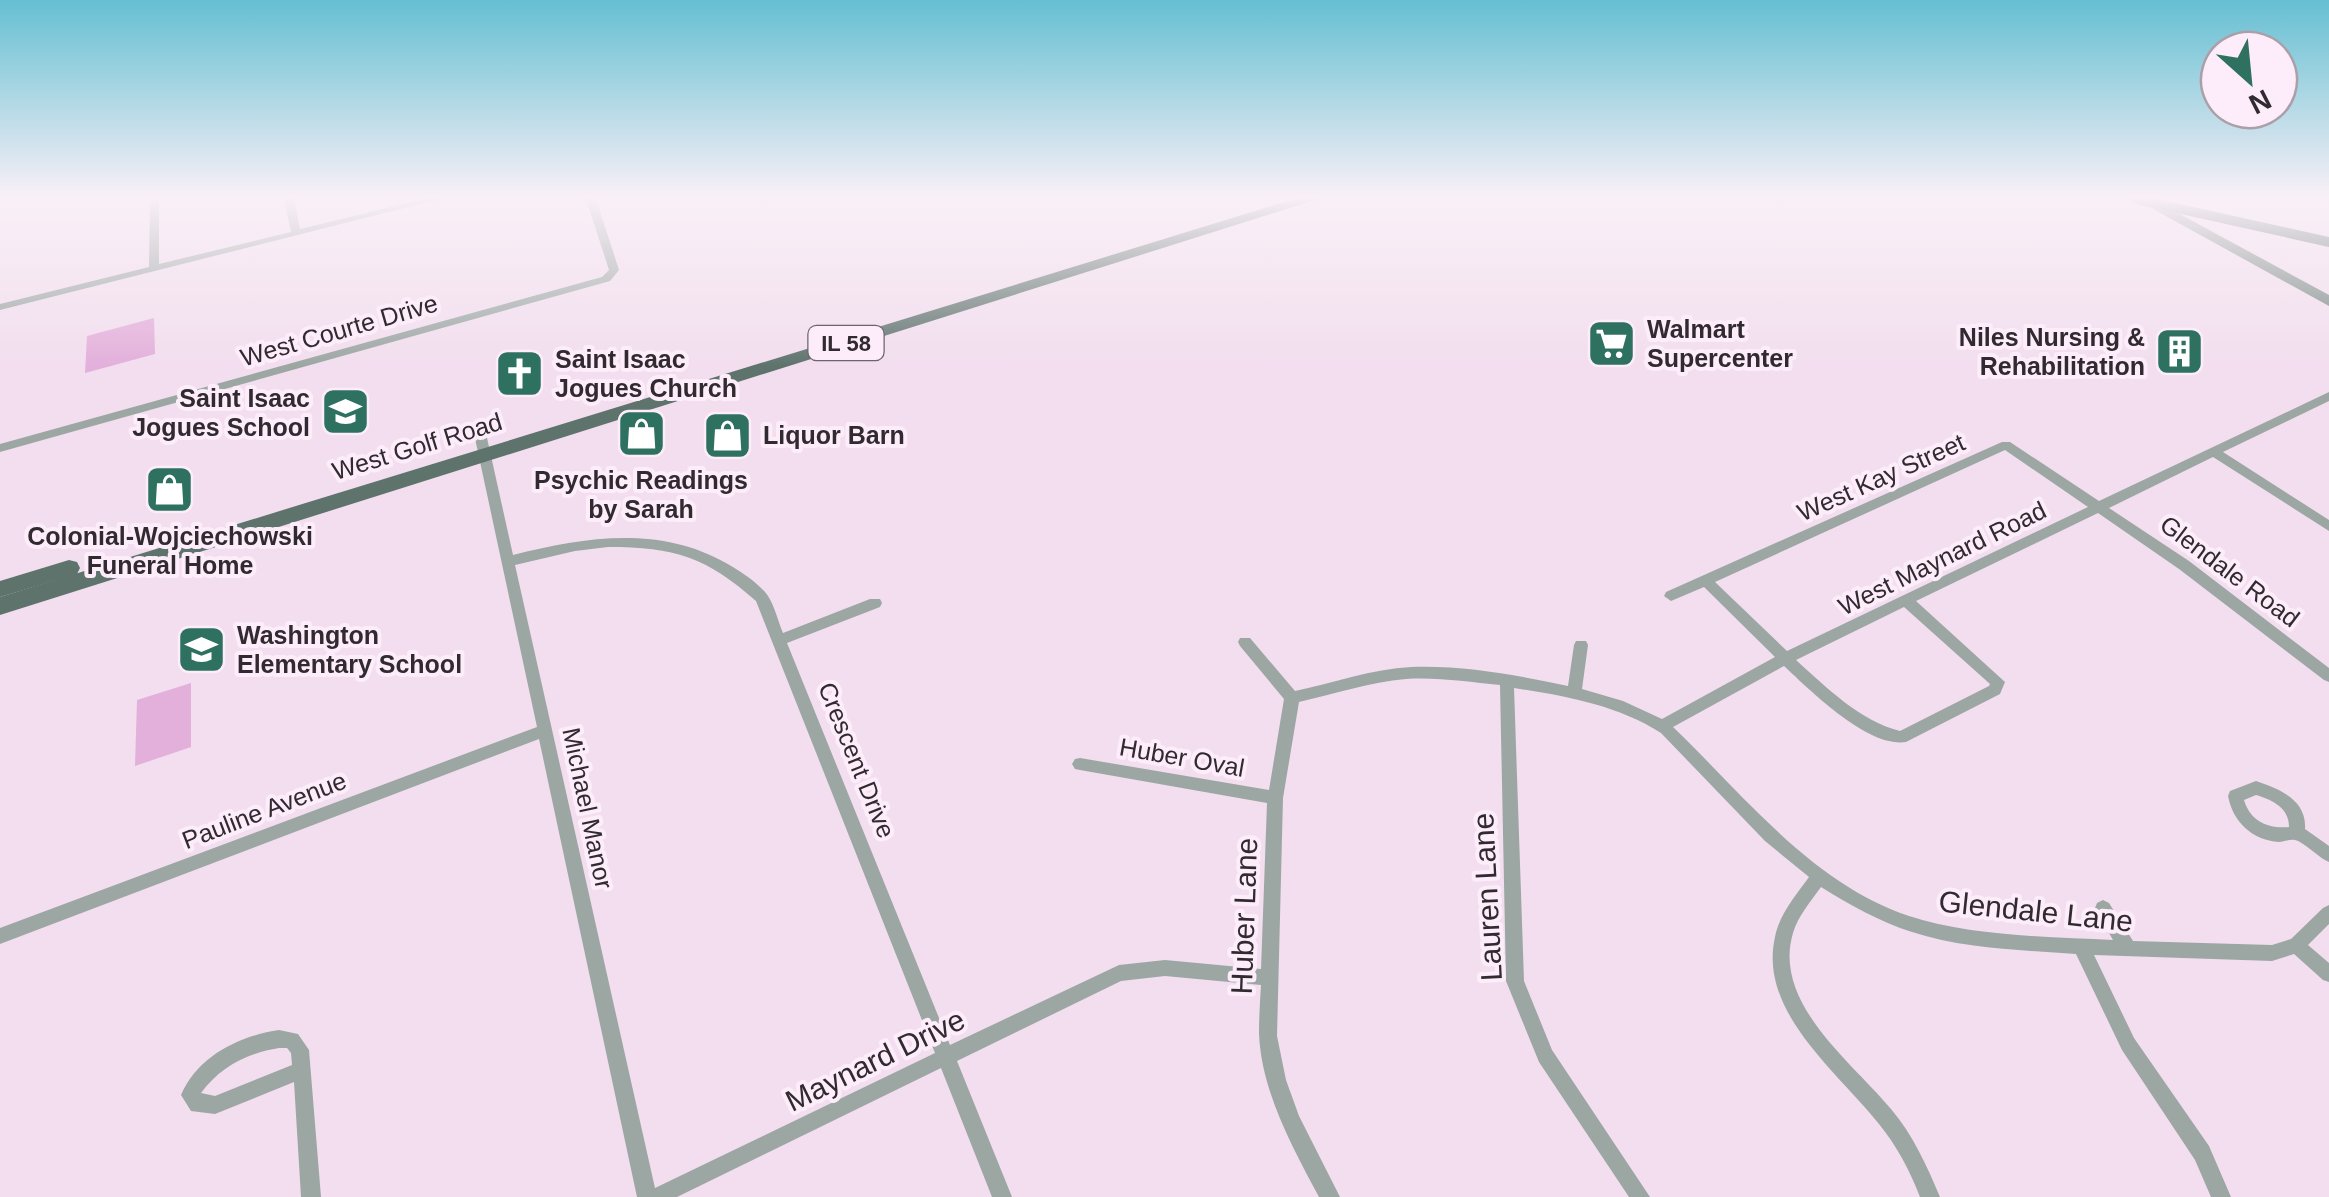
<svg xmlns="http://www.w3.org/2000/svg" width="2329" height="1197" viewBox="0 0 2329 1197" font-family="Helvetica,sans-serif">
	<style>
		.green { fill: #e3b0db }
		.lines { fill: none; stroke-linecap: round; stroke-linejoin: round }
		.street { fill: #9ca7a4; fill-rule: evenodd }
		.secondary { fill: #798984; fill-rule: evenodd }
		.primary { fill: #5f736d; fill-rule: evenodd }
		.labels { text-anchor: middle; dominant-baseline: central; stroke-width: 8; stroke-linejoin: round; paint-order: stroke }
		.shield { fill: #fdedfa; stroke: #6e646d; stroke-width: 2.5 }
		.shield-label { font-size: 22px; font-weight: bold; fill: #312a30 }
		.poi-label { font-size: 25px; font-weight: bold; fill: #312a30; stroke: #fdedfa; text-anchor: start }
		.street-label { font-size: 25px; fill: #312a30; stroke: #fdedfa }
		.near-street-label { font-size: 30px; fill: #312a30; stroke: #fdedfa }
	</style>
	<rect width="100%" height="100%" fill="#f2deee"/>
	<!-- green -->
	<g class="green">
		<polygon points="154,318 155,354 85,373 87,336"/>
		<polygon points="191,683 191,747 135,766 137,700"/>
	</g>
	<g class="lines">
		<!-- street -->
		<g class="street">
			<polygon points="150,199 159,200 159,264 291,232 284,199 294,199 300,229 424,199 440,199 0,310 0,304 149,267"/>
			<polygon points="586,199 596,199 619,270 610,281 0,452 0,444 602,277 609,270"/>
			<path d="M2329,392V401L2223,452L2329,520V531L2213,457L2109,508L2189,561L2329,668V682L2324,680L2179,569L2098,513L1916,601L2005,682L2000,694L1906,742C1868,748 1811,691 1784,666L1673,727C1745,796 1811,883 1909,916C1970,936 2049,937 2113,940L2095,908L2097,903L2103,900L2109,903L2133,941L2272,945L2291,939L2323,908L2329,905V924L2308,945L2329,963V982L2323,980L2294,954L2272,961L2094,955L2134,1038L2209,1146L2231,1197H2211L2195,1160L2122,1050L2076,954C2022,950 1964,949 1912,932C1880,922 1850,905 1821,887C1811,901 1798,916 1793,933C1772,1003 1852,1062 1891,1109C1913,1135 1927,1166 1940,1197H1920C1910,1171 1897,1146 1879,1124C1838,1072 1758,1012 1775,937C1779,915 1796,895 1809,877L1765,841L1661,733C1617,705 1565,696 1514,688L1524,981L1552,1050L1650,1197H1629L1539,1062L1506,981L1500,685C1469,682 1437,677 1406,679C1370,682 1334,694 1299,702L1283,798L1277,1036L1286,1080L1299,1116L1340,1197H1319C1293,1148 1261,1091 1259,1033C1259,1017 1260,1001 1261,985L1165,976L1121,981L957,1061L1012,1197H992L941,1068L677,1197H637L539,739L0,944V928L537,727L473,429L479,425L485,429L513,555C584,537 659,525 726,563C740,571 759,583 768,596C775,607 778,621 783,633L870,599H880L882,603L880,607L787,643L950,1045L1119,965L1165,960L1261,969L1267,803L1080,770L1075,769L1072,764L1075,759L1080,758L1269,790L1284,699L1240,646L1238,642L1240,638H1250L1295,691C1333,683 1372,669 1411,667C1463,665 1517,675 1568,686L1574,645L1576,641H1586L1588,645L1582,689L1623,701L1662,719L1775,657L1704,587L1671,601L1664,596L1666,592L2002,442H2010L2099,501ZM2005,450L2088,507L1787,651L1715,582ZM608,547C675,547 706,557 756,601L935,1053L655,1188L515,565L575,551ZM1904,607L1990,684L1989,686L1900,731C1860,721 1826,687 1796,660Z"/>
			<path d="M2256,781C2280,789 2307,800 2305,829L2329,846V862C2319,858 2304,842 2295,840C2289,839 2284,842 2279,842C2252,840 2233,822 2228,796L2230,791ZM2256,795C2273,800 2289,808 2289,827C2268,829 2250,821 2244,800Z"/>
			<path d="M279,1030L298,1034L309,1050L321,1197H301L294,1082L215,1114L191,1111L181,1095C198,1056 239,1036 279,1030ZM279,1048H287L291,1053L292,1065L215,1096L201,1093C220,1067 247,1053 279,1048Z"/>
		</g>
		<!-- secondary -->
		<polygon class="secondary" points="2135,199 2152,199 2329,295 2329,306"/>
		<!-- primary -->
		<g class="primary">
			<polygon points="1294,199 1318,199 0,615 0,597"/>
			<polygon points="2128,199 2157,199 2329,237 2329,247 2136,204"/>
			<polygon points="69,560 77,562 80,568 77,574 0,597 0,581"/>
		</g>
	</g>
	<!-- sky -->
	<linearGradient id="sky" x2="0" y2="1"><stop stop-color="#65bfd2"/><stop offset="0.54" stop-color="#f9f0f7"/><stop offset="1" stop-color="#f9f0f7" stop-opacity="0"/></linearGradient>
	<rect width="2329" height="366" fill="url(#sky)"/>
	<!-- icons -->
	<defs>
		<symbol id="supermarket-square" viewBox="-11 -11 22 22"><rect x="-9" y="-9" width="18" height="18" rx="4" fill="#2f7161" stroke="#fdedfa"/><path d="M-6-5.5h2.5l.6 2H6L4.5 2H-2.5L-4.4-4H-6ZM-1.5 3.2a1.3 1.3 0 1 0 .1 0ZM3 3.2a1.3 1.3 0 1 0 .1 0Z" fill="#fff"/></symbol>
		<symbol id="building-square" viewBox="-11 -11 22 22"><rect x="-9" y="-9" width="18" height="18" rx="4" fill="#2f7161" stroke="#fdedfa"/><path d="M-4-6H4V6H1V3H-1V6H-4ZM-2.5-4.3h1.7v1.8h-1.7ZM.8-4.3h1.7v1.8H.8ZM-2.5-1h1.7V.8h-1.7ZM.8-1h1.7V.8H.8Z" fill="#fff"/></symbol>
		<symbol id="church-square" viewBox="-11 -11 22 22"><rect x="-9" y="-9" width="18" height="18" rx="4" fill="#2f7161" stroke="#fdedfa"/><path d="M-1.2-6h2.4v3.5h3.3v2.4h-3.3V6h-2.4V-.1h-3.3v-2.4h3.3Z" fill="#fff"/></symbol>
		<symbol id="school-square" viewBox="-11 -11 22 22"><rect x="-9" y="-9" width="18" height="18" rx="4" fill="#2f7161" stroke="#fdedfa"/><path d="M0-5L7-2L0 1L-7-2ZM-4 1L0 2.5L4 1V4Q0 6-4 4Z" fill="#fff"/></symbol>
		<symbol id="shop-square" viewBox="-11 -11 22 22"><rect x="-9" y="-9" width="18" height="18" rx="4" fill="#2f7161" stroke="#fdedfa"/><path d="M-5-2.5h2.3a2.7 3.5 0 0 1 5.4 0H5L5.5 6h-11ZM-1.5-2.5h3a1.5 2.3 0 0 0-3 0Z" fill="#fff"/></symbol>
	</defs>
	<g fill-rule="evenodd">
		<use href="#supermarket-square" x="1584" y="316" width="55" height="55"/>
		<use href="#building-square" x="2152" y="324" width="55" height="55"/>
		<use href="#church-square" x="492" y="346" width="55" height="55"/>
		<use href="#school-square" x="318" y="384" width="55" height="55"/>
		<use href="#shop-square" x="614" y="406" width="55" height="55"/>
		<use href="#shop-square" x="700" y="408" width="55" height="55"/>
		<use href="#shop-square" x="142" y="462" width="55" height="55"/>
		<use href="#school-square" x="174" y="622" width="55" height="55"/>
	</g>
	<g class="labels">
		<!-- shield labels -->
		<rect class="shield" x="808.5" y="326" width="75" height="34" rx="8"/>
		<g class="shield-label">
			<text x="846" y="343">IL 58</text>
		</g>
		<!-- poi labels -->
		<g class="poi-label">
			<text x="1647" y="329">Walmart<tspan x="1647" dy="29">Supercenter</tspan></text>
			<text x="2145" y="337" text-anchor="end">Niles Nursing &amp;<tspan x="2145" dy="29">Rehabilitation</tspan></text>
			<text x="555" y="359">Saint Isaac<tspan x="555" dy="29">Jogues Church</tspan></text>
			<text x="310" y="398" text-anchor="end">Saint Isaac<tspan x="310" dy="29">Jogues School</tspan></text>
			<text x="763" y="435">Liquor Barn</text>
			<text x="641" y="480" text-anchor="middle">Psychic Readings<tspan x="641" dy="29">by Sarah</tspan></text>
			<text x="170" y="536" text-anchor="middle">Colonial-Wojciechowski<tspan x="170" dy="29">Funeral Home</tspan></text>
			<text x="237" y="635">Washington<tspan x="237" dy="29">Elementary School</tspan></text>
		</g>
		<!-- street labels -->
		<g class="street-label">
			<text transform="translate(339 330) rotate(-16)">West Courte Drive</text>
			<text transform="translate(417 446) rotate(-17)">West Golf Road</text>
			<text transform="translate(1881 477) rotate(-24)">West Kay Street</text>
			<text transform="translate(1942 558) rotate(-26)">West Maynard Road</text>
			<text transform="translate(2230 571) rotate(37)">Glendale Road</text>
			<text transform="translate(1182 757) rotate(10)">Huber Oval</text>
			<text transform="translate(857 760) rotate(68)">Crescent Drive</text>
			<text transform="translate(588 808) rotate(78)">Michael Manor</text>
			<text transform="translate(264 810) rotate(-21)">Pauline Avenue</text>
		</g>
		<!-- near-street labels -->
		<g class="near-street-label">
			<text transform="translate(1487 897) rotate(-93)">Lauren Lane</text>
			<text transform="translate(2036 911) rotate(6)">Glendale Lane</text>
			<text transform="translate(1244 916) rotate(-88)">Huber Lane</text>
			<text transform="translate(875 1060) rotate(-26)">Maynard Drive</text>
		</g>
	</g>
	<!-- north arrow -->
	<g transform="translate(2249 80) rotate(153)"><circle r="48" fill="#fdedfa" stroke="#ab9fa9" stroke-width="2.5"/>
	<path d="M0-8L18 38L0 25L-18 38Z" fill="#2f7161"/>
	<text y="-15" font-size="28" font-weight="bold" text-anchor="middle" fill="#312a30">N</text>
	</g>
</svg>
